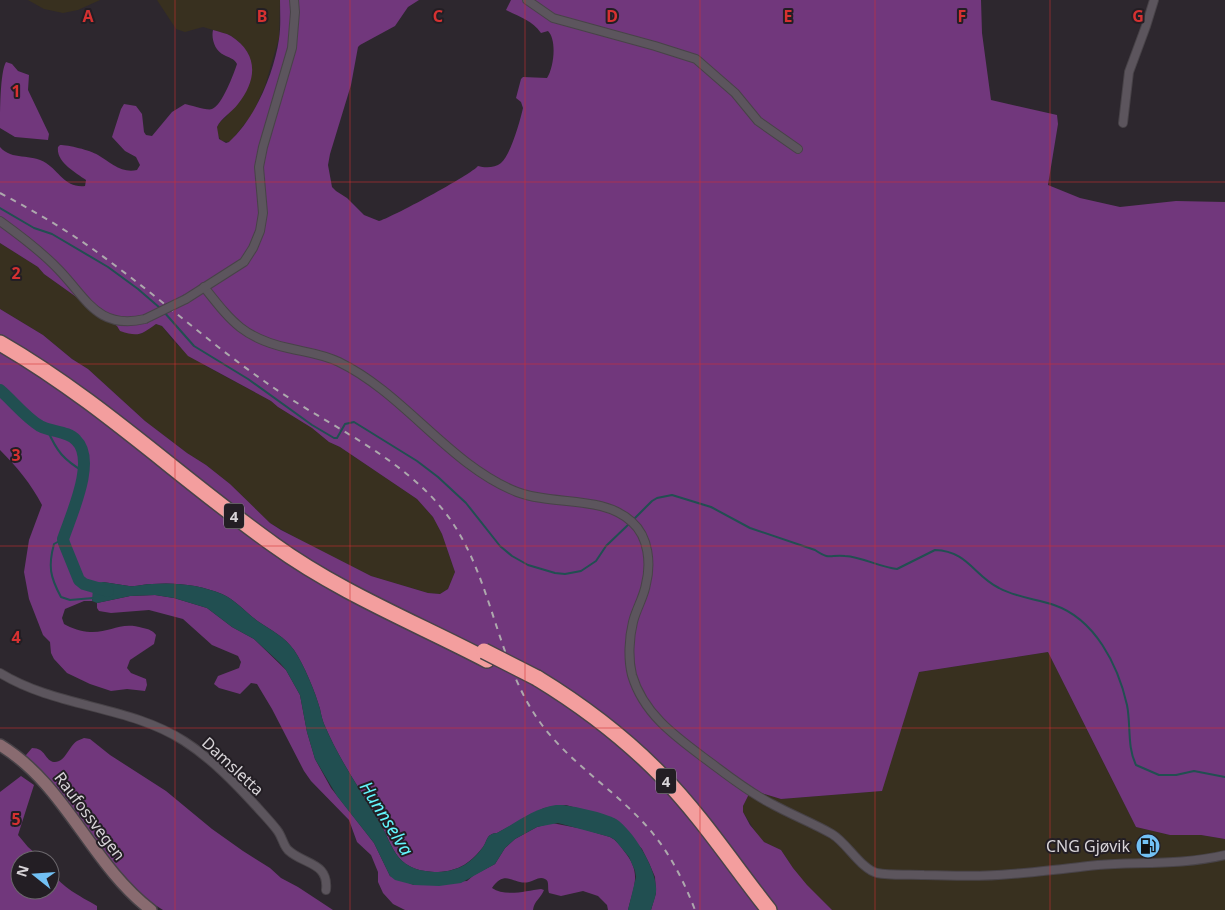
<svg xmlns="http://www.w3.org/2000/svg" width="1225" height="910" viewBox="0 0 1225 910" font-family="'Noto Sans',sans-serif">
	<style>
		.industrial { fill: #38301f }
		.forest { fill: #71377c }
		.water { fill: #214f51 }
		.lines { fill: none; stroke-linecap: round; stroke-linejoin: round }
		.stream { stroke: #214f51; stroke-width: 2 }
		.river { stroke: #214f51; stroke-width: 12 }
		.street-casing { stroke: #484348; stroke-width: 10 }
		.secondary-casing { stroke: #484348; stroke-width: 14 }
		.highway-casing { stroke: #484348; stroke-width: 18 }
		.street { stroke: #5c555d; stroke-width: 8 }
		.secondary { stroke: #896b70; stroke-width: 11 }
		.highway { stroke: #f39e9e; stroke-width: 15 }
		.rail { stroke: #ada8ad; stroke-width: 2; stroke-dasharray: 6 6; stroke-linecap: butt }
		.street-bridge-casing { stroke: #484348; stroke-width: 10; stroke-linecap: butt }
		.highway-bridge-casing { stroke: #484348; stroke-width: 18; stroke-linecap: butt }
		.street-bridge { stroke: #5c555d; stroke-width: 8 }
		.highway-bridge { stroke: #f39e9e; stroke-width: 15 }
		.grid { fill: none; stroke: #d63131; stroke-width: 1; stroke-opacity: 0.55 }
		.labels { text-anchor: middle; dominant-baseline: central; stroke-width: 4; stroke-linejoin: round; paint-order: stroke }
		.shield { fill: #231e24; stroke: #a29da2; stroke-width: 1 }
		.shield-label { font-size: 15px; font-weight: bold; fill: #d8d4d8 }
		.street-label { font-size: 16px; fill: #d8d4d8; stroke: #231e24 }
		.poi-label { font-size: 16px; fill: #d8d4d8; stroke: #231e24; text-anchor: end }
		.water-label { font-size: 18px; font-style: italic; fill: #63f6fd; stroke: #231e24 }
		.grid-label { font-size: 16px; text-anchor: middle; font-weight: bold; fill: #d63131; stroke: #231e24; stroke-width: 4; stroke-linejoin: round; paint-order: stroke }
	</style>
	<rect width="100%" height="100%" fill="#2d272e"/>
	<!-- industrial -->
	<g class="industrial">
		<polygon points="28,0 100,0 78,10 63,13 44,9"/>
		<polygon points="157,0 280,0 279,38 265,86 252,115 230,142 221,141 217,133 217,127 220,122 227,116 249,55 240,43 230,35 203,27 185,32 176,29"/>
		<polygon points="0,243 38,267 44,274 117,326 120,331 141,334 156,324 162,326 175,343 204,365 271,401 278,407 312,428 329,442 340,447 417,499 433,517 442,534 455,572 448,589 440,594 428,593 371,576 314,548 270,523 230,484 206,465 187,453 145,421 88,369 72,359 43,335 0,309"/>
		<polygon points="1048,652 1136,827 1170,835 1201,835 1225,839 1225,910 832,910 807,886 793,868 781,850 764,842 758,836 743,812 743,806 751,790 781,799 881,791 919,672"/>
	</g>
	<!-- forest -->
	<g class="forest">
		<path d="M280,0H419L408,7L395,26L360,45L358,47L351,85L330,154L328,165L332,187L336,191L347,198L364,215L379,221C389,219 472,174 478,166C485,168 495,168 501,163C511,154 520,121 523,108L521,102L516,98L521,79L523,77L547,78C554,67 557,40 548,31L541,33C532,20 519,17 506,10L511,0H981L982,33L991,100L1057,115L1058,124L1048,185L1080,198L1120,207L1176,201L1225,202V839L1201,835H1170L1136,827L1048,652L919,672L882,791L781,799L751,790L743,806V812L750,825L764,842L781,850L793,868L807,885L832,910H651L656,893L655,877L649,863L642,849L615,819L566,805L544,808L497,833C486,834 488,840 483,847C469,865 456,872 434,872C392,870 394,844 376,816C357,785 338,757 324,724C322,719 321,714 320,709C315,691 304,665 294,650C285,637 271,630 259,622C246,613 237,601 222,594C201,585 175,582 152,584C144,584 137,587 129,586C120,585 112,583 103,582L92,598V601H84L65,609L62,618L64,624C71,628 82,632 90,632C111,633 120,621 143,628C149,629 153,631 156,635L154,644L130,660L127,668L131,673L146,679L147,685L145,691L127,689L111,691L90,684L67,673L54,659L51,653L50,642L43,635L29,599L24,572L29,540L42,505C31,484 17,467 0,450V309L43,335L72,359L88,369L145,421L187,453L206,465L230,484L270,523L281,530L371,576L428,593L440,594L448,589L455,572L442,534L433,517L417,499L340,447L329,442L312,428L278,407L271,401L188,356L162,326L156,324C141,335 138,337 120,331L117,326L44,274L38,267L0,243V147C12,161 31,153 46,163C60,172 65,188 85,186L86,180C75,172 56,162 58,147L60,145C68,145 90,150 98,155C110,162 122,174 137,170L140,165L136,157L125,151L112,137L121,109L124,104L136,106L142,114L144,132L146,135L152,136L172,112L185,104C190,105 208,111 212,109C222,106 234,73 237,64C234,58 229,58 224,55C215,51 211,39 213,30C219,32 226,33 231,36C259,54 257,80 238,104C232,112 221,118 217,127L219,139L226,143L229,142C255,119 274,73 279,39C281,26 280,13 280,0Z"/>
		<path d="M6,62L12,64L18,71L29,75L28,90L49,134L48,140L15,137L0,128C0,113 0,72 6,62Z"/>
		<path d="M155,595L174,598L207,608L232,627L254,639L286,670L300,695L307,732L315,759L331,788L374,843L390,876L414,885L467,881L474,875L495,864L505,848L515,839L537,827L552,823L583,829L610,837C616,840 620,845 624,851C642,873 634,885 628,910H608L607,905L598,896L583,891L561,896L549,893C547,888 550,881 545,879C539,876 534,881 529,882C514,886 506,868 492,888C505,897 526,891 541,889L544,890C541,898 534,901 533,910H405L393,904L383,893L378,882V872L371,855L357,842L349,820L311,781L304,771L272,709L257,684L251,683L240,694L219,688L214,684L218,676L239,668L241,662L238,656L212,645L183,619L149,610L111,613L99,611L97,608V603L130,596Z"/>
		<path d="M84,738L90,739L110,755L166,791L212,829L243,851L270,868L281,878L298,887L333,910H163L144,898L125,882L71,806L26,758V755L32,748C46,748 45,761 54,762C65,763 69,746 77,741C79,740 82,739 84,738Z"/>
		<path d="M21,776L34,785L18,835L28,847L43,860H20V890H50V870C65,890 77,894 97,906V910H0V792Z"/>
	</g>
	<!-- water -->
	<path class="water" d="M103,582C112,583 120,585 129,586C137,587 144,584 152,584C175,582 201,585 222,594C237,601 246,613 259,622C271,630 285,637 294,650C304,665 315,691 320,709C321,714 322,719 324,724C338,757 357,785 376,816C394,844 392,870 435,872C456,872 470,865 483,847C488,840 486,834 497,833C516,823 534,808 556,805C568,804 606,813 616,819C633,830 655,867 656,887C657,895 653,903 651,910H628L636,877L635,871L629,857L615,840L610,837L558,823L537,827L515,839L505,848L495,864L461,883L439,886L414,885L395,880L390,876L374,843L337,796L315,759L307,732L300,695L286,670L280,663L254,639L232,627L207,608L174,598L155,595L130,596L97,603L92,601L93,588L95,583Z"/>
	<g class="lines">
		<!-- stream -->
		<g class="stream">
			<polyline points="0,208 34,228 52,234 108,267 138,289 160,308"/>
			<polyline points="164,312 194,346 248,379 312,425 334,438 337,438 345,424 354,422 417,461 438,477 466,503 500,546 512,556 528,565 555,573 565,574 581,571 596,561 606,546 630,523"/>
			<path d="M47,429C57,452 63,459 84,472"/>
			<path d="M633,520L652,501L657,498L672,495L711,507L750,528L815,550C831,561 830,554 845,556C863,557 879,567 897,569L935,550C968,551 974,576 999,588C1015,597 1036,599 1054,605C1095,619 1118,665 1127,705C1131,725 1127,747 1136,765L1159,775H1176L1194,771L1225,777"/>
			<path d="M63,539L54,544C48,566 50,577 61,597L70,600L93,598"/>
		</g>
		<!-- river -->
		<path class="river" d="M0,390C13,401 25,417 40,426C51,432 68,431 76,440C97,460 71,515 63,539L64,543L79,580L84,584L108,591"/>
		<defs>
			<g id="street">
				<polyline points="527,0 553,18 655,46 696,59 735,93 758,121 798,149"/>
				<polyline points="1123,123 1129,72 1146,26 1154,0"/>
				<path d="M0,221C21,236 41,251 59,270C87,299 98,330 145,319"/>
				<path d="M204,287C231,321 243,338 288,348C305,352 323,354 339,362C405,394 449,465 517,492C554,506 603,495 632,522C649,537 651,564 646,584C644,597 636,609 633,622C629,638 628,659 632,675C644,716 679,739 711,763C731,778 750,793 772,804C792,815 813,823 832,834C847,843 861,869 877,873C892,876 909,874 924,875C953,876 983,877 1011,874C1040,872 1069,868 1098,865C1140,862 1183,865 1225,855"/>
				<polyline points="186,299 244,262 253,248 260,231 263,213 259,167 263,147 292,48 295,12 294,0"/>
				<path d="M0,673C57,708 128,705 184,741C212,759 235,783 257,807C264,815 271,822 277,830C282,836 283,845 288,850C304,865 329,862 326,890"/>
			</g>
			<path id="secondary" d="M0,745C66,785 90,863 151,910"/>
			<g id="highway">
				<path d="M0,343C99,400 181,479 274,545C339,592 416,623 487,660"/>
				<path d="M537,678C583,706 624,737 662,776C702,817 734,866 769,910"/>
			</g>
		</defs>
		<!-- street casing -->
		<use href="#street" class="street-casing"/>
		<!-- secondary casing -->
		<use href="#secondary" class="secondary-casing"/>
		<!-- highway casing -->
		<use href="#highway" class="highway-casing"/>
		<!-- street -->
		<use href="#street" class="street"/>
		<!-- secondary -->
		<use href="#secondary" class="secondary"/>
		<!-- highway -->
		<use href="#highway" class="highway"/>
		<!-- rail -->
		<path class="rail" d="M0,193C38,213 75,235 109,261C162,300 211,344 264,381C325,425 406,457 450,519C494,582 496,663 542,725C569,761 608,786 639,818C665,844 682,876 695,910"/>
		<defs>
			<polyline id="street-bridge" points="145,319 186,299"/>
			<polyline id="highway-bridge" points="484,651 537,678"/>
		</defs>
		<!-- street-bridge casing -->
		<use href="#street-bridge" class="street-bridge-casing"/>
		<!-- highway-bridge casing -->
		<use href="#highway-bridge" class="highway-bridge-casing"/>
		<!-- street-bridge -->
		<use href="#street-bridge" class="street-bridge"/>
		<!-- highway-bridge -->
		<use href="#highway-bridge" class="highway-bridge"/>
	</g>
	<!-- grid -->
	<path class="grid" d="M175,0V910M350,0V910M525,0V910M700,0V910M875,0V910M1050,0V910M0,182H1225M0,364H1225M0,546H1225M0,728H1225"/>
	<!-- icons -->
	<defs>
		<symbol id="fuel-disc" viewBox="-11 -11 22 22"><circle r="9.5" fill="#72c1f5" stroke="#231e24"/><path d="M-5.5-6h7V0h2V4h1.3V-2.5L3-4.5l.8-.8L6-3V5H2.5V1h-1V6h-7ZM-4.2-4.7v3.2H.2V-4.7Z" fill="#111"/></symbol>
	</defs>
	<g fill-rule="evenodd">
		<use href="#fuel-disc" x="1134" y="832" width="28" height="28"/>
	</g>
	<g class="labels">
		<!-- shield labels -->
		<g class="shield">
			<rect x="224" y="503.5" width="20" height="25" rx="4"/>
			<rect x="656" y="768.5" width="20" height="25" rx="4"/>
		</g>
		<g class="shield-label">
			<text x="234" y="516">4</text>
			<text x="666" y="781">4</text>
		</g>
		<!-- street labels -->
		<g class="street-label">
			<text transform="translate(233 766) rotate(43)">Damsletta</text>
			<text transform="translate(90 816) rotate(53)">Raufossvegen</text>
		</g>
		<!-- poi labels -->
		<g class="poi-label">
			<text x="1130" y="846">CNG Gjøvik</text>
		</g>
		<!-- water labels -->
		<g class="water-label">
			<text transform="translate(387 818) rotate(58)">Hunnselva</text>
		</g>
	</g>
	<g class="grid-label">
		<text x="88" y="22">A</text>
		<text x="262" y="22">B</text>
		<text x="438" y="22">C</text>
		<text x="612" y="22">D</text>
		<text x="788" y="22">E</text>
		<text x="962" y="22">F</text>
		<text x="1138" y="22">G</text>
		<text x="16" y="97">1</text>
		<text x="16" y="279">2</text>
		<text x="16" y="461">3</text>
		<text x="16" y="643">4</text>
		<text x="16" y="825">5</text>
	</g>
	<!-- north arrow -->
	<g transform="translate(35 875) rotate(287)"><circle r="24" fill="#231e24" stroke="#6b676c"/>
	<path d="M0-4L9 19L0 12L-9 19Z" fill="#72c1f5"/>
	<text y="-8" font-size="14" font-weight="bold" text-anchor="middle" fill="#d8d4d8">N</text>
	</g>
</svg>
